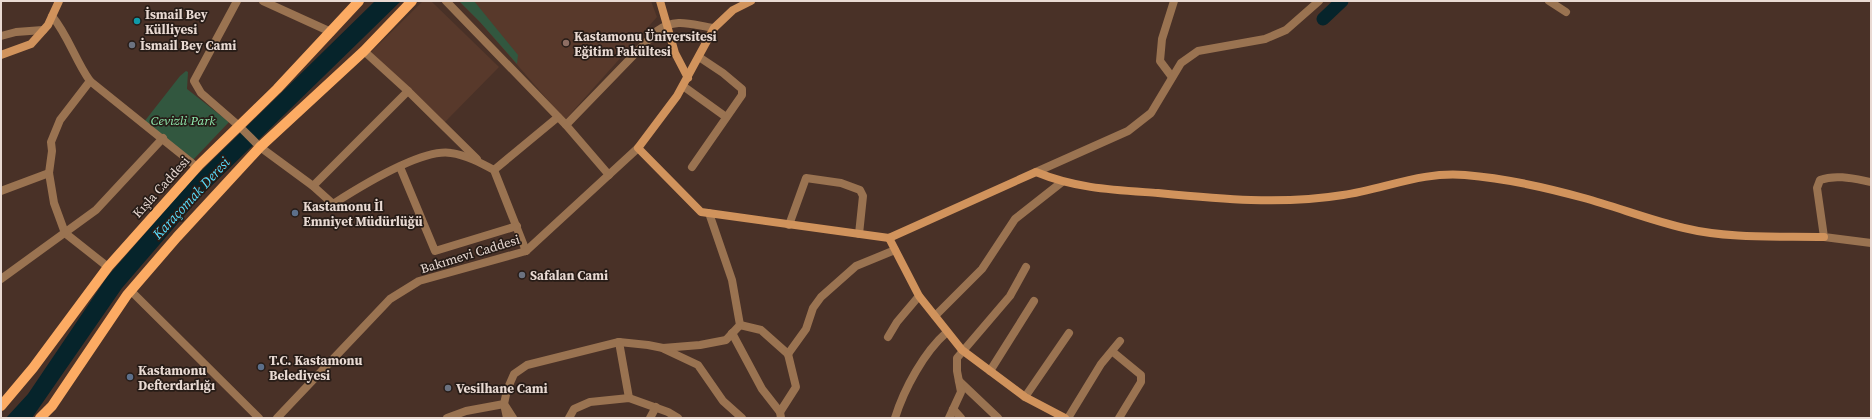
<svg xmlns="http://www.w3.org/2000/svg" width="1872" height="419" viewBox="0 0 1872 419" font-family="'Source Serif 4',serif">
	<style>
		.built { fill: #58392b }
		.green { fill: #32573f }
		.water { fill: #06242b }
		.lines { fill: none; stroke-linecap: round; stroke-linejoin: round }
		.river { stroke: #06242b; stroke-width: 13 }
		.street { stroke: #9a7351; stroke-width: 8 }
		.secondary { stroke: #d1935c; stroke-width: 8 }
		.primary { stroke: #fcab63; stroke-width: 10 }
		.culture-dot { fill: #0f9aa8; stroke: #271c17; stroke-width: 1.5 }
		.education-dot { fill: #8d6e63; stroke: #271c17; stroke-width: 1.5 }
		.worship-dot { fill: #6b7280; stroke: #271c17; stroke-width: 1.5 }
		.service-dot { fill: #5c6f8a; stroke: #271c17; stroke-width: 1.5 }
		.labels { text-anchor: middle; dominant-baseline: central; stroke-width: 3.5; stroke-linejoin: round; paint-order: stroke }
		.poi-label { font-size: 13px; font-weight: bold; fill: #e9dad3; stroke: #271c17; text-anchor: start }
		.park-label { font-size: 13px; font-style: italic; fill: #8febaf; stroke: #271c17 }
		.street-label { font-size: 13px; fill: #e9dad3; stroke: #271c17 }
		.water-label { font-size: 14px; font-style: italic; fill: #59defe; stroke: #271c17 }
	</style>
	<rect width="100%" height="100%" fill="#493127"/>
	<!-- built -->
	<g class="built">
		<polygon points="423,1 431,1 499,67 443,124 371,52"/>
		<polygon points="459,1 651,1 657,17 565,120 480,22"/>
	</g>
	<!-- green -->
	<g class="green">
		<polygon points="459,1 474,1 518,55 517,64 480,22"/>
		<polygon points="186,71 188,72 187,89 229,122 192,161 144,122 180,76"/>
	</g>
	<!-- water -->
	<polygon class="water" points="375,1 401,1 203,194 122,288 32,418 6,418 28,394 107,277 190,182"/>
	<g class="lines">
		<!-- river -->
		<polyline class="river" points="1323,19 1342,1"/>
		<!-- street -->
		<g class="street">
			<path d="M237,1L194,81L201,93L239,126L260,147L313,186L333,204C358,188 422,148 451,153C466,155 481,163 494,170L526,251"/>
			<polyline points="263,1 331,32"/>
			<polyline points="446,1 566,125 609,175"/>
			<polyline points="1549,1 1566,12"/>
			<path d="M52,16C69,37 75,60 90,81L197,167"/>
			<polyline points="1,36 16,32 43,30"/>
			<polyline points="364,51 408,91 477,159"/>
			<polyline points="1172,77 1160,61 1162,39 1174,1"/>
			<polyline points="90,81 60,120 51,142 52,151 49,173 54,203 65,233 108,267"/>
			<polyline points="683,86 726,117"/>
			<path d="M566,125L657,31C676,17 692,25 714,28"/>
			<polyline points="400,167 435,251 517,226"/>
			<polyline points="692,167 742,95 742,89 723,73 699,57"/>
			<polyline points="494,170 558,117"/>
			<polyline points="1036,172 1128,131 1151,113 1181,63 1198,51 1265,39 1286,30 1319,1"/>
			<path d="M1871,182C1855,179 1836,174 1820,180L1817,188L1824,237L1871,243"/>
			<polyline points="313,186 408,91"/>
			<polyline points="1,191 49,173"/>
			<polyline points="789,225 806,178 841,183 860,190 863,196 859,234"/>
			<polyline points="1,279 96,210 163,138"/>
			<polyline points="131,291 259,418"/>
			<polyline points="935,316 982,269 1015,219 1062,182"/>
			<polyline points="740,325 761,330 788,354"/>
			<polyline points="732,333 762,389 780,412 781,418"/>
			<polyline points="888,337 897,322 919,296"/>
			<polyline points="619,342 629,398"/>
			<polyline points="664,349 698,365 723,401 742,418"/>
			<polyline points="1113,352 1141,375 1141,382 1119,418"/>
			<polyline points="788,354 806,329 813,308 821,297 856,266 895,250"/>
			<polyline points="990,371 1034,301"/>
			<polyline points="959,381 998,418"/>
			<polyline points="1025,397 1069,333"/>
			<polyline points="953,409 961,418"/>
			<polyline points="780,412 796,387 788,354"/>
			<polyline points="277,418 390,299 419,281 526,251 638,148"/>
			<polyline points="447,418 466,411 504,404 513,418"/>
			<polyline points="507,418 504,404 507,390 514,374 527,365 619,342 648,345 663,348 700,345 726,340 740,325 732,280 709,213"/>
			<polyline points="569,418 574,409 590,402 629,398 668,412 678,418"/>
			<polyline points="650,418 656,407"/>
			<path d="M895,418C904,389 924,352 947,332"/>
			<polyline points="949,418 961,392 957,371 957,358 1010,296 1026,267"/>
			<polyline points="1068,418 1101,364 1120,341"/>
		</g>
		<!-- secondary -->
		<g class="secondary">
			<polyline points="660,1 675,53 688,78"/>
			<path d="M751,1L733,10L714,28L677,96L638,148L701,212L889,238L1036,172C1077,189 1116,190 1158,193C1220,199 1282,205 1343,195C1384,189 1423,171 1465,175C1502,178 1548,188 1584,198C1617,207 1650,220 1684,228C1729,239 1778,236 1824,237"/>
			<polyline points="1,55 31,44 48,25 59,1"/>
			<polyline points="889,238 919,296 962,350 1025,397 1065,418"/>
		</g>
		<!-- primary -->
		<g class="primary">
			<polyline points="1,406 33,368 108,267 199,165 277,89 359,1"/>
			<polyline points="40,418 52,406 127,295 177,237 260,147 364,51 412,1"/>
		</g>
	</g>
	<!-- markers -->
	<circle class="culture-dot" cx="137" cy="21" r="4"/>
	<circle class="education-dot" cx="566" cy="43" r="4"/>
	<g class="worship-dot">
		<circle cx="132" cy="45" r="4"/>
		<circle cx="522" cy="275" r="4"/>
		<circle cx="448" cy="388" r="4"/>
	</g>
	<g class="service-dot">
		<circle cx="295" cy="213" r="4"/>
		<circle cx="261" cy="367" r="4"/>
		<circle cx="130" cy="377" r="4"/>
	</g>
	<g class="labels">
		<!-- poi labels -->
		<g class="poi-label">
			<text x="145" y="14">İsmail Bey<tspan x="145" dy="15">Külliyesi</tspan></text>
			<text x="574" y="36">Kastamonu Üniversitesi<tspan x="574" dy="15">Eğitim Fakültesi</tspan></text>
			<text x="140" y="45">İsmail Bey Cami</text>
			<text x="303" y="206">Kastamonu İl<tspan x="303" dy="15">Emniyet Müdürlüğü</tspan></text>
			<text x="530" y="275">Safalan Cami</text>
			<text x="269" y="360">T.C. Kastamonu<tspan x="269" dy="15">Belediyesi</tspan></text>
			<text x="138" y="370">Kastamonu<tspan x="138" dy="15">Defterdarlığı</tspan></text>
			<text x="456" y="388">Vesilhane Cami</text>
		</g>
		<!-- park labels -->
		<g class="park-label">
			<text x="183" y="120">Cevizli Park</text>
		</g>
		<!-- street labels -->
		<g class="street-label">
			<text transform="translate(161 187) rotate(-48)">Kışla Caddesi</text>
			<text transform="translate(470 254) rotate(-17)">Bakımevi Caddesi</text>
		</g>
		<!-- water labels -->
		<g class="water-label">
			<text transform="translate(191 198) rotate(-47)">Karaçomak Deresi</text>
		</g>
	</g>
	<!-- border -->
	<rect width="1872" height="419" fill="none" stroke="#e9dad3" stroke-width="4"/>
</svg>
